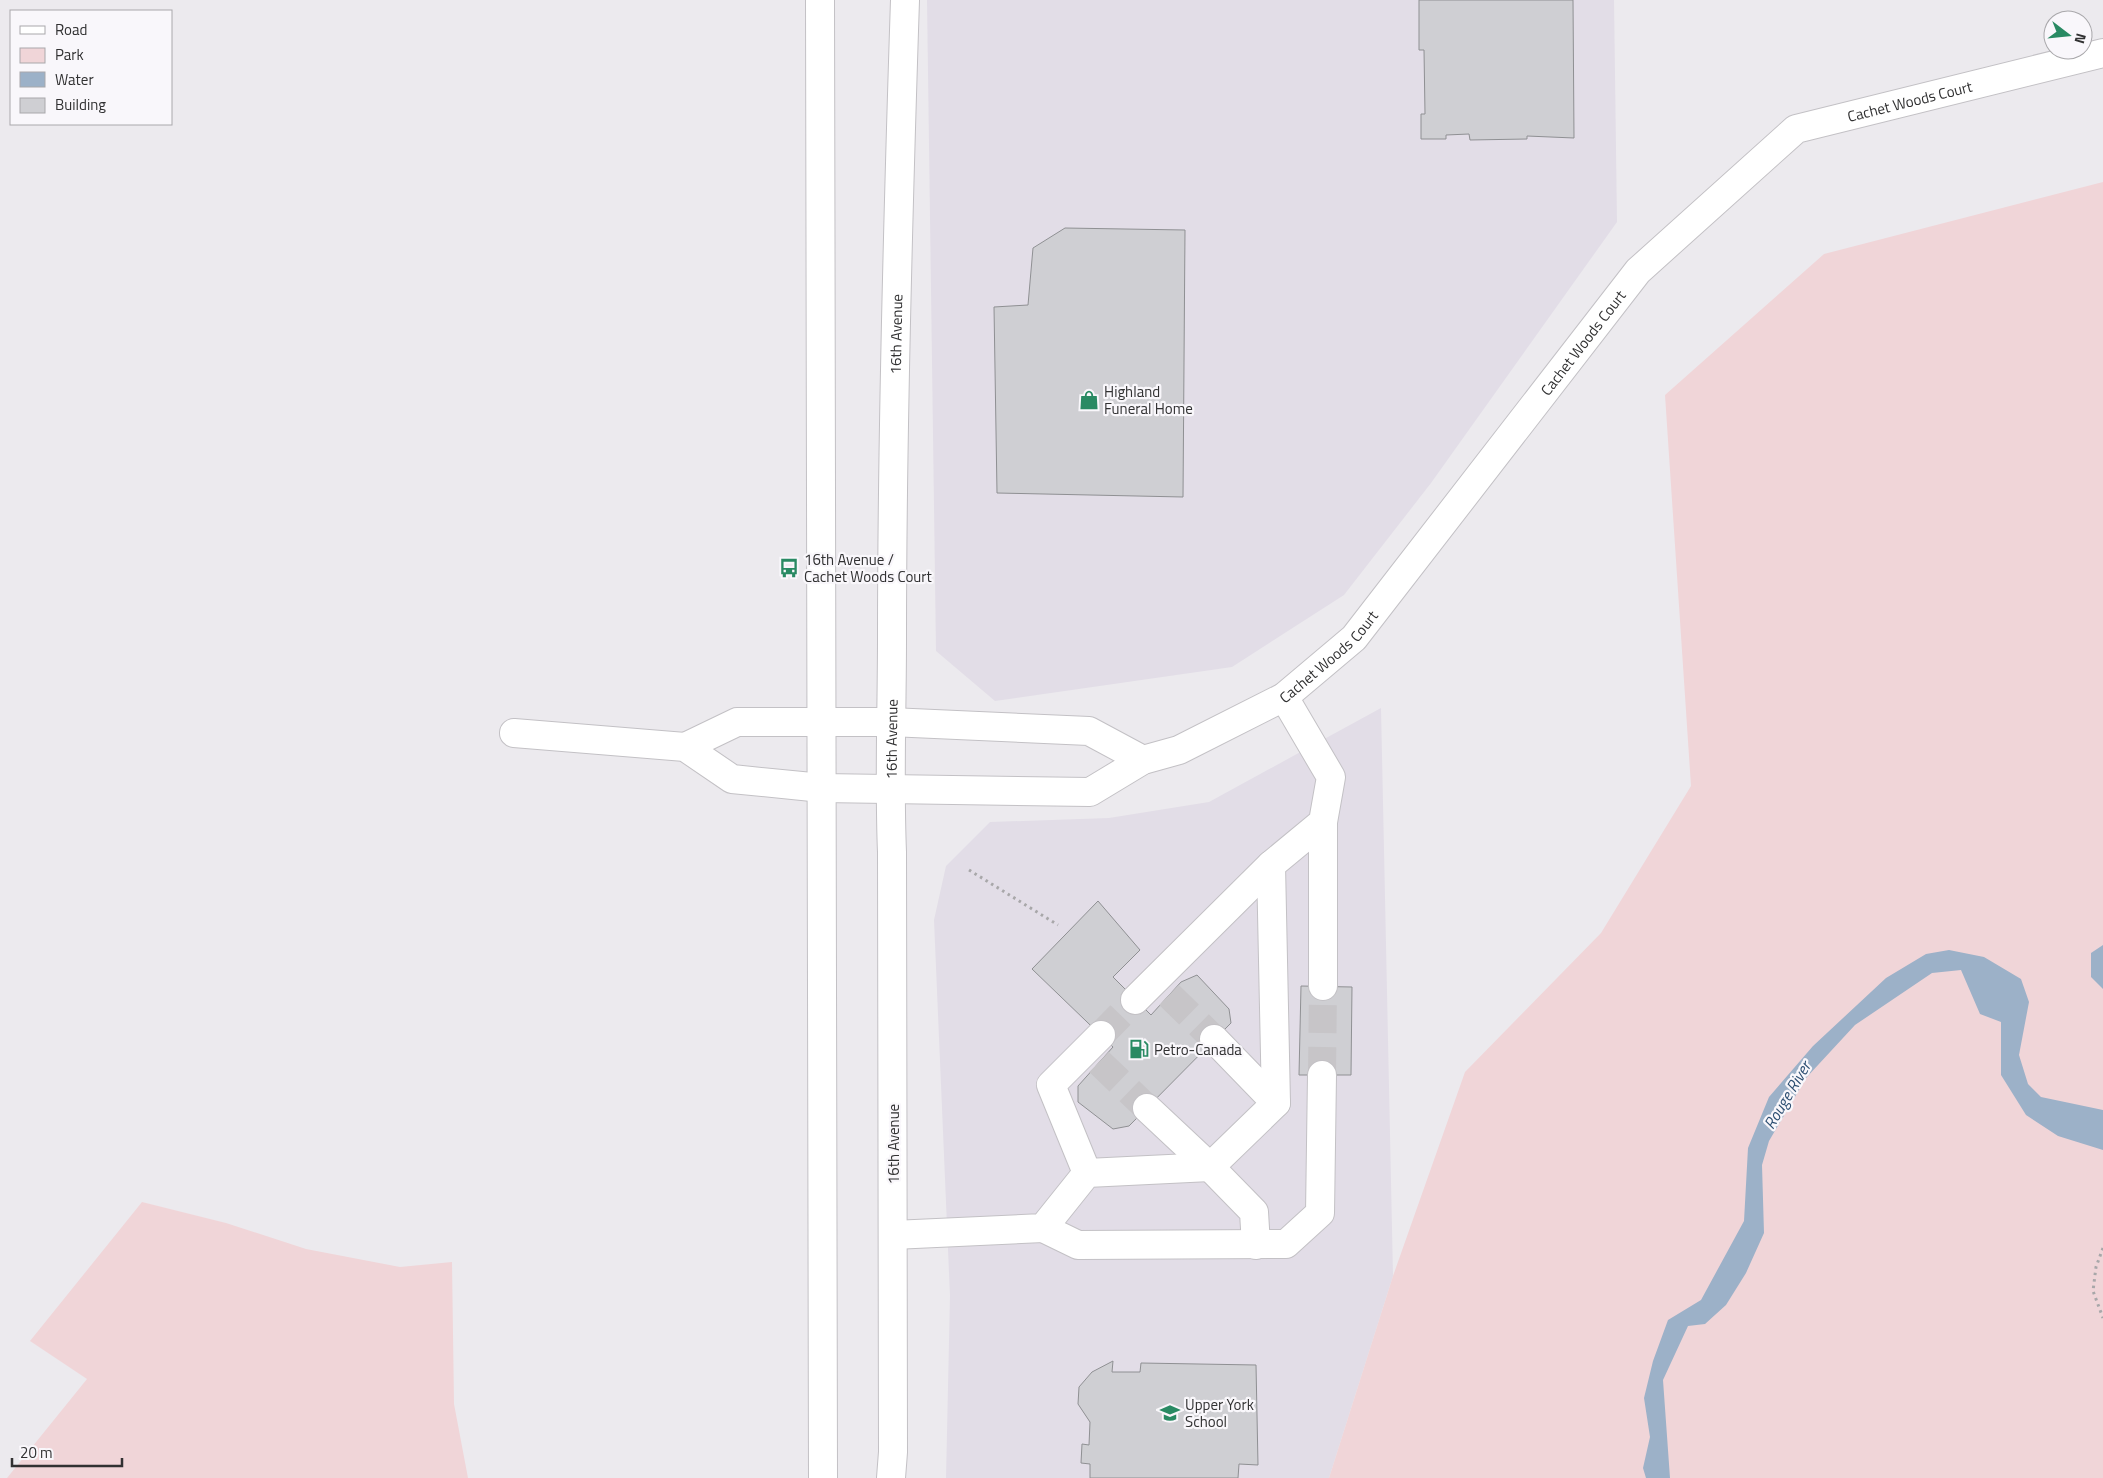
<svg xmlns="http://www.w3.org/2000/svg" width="2103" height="1478" viewBox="0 0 2103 1478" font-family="'Titillium Web',sans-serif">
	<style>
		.built { fill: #e2dde7 }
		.green { fill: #f0d5d8 }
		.water { fill: #9cb1c8 }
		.building { fill: #cfcfd3; stroke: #8f9093 }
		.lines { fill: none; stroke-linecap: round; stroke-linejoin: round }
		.minor-tunnel { stroke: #c7c5c8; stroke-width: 28; stroke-dasharray: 28 14; stroke-linecap: butt }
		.minor-casing { stroke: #c3c1c5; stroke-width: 30 }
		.major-casing { stroke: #c3c1c5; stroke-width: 30 }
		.path { stroke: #a8a7a9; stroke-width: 3; stroke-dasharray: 2.5 4; stroke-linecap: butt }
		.minor { stroke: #fff; stroke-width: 28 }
		.major { stroke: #fff; stroke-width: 28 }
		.labels { text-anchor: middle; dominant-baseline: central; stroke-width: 4.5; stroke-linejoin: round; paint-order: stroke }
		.street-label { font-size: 15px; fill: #313132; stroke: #f9f7fb }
		.poi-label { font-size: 15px; fill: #313132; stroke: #f9f7fb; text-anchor: start }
		.water-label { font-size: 16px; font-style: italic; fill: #2d4f72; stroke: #f9f7fb }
	</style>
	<rect width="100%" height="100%" fill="#eceaee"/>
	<!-- built -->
	<g class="built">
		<polygon points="927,0 1614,0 1617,222 1431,483 1344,595 1232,667 995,701 936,651"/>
		<polygon points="1381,708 1393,1276 1329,1478 946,1478 950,1296 934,920 946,866 990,822 1109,818 1209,802"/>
	</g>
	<!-- green -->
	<g class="green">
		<polygon points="2103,182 2103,1478 1329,1478 1393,1276 1465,1072 1601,933 1691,786 1665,395 1824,254"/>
		<polygon points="142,1202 226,1223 306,1249 400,1267 452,1262 454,1404 468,1478 7,1478 87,1379 30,1341"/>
	</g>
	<!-- water -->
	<g class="water">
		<polygon points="2103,945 2103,989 2091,977 2091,953"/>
		<polygon points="1949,950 1984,957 2021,979 2029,1002 2019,1055 2028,1084 2041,1097 2103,1110 2103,1150 2058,1136 2026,1115 2001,1075 2001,1022 1980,1014 1961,970 1932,973 1855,1025 1806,1078 1769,1141 1762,1165 1764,1233 1746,1273 1726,1305 1705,1324 1688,1326 1663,1380 1670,1478 1646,1478 1643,1468 1650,1437 1644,1398 1653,1361 1668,1320 1701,1300 1744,1221 1748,1148 1769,1097 1813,1046 1886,978 1926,954"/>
	</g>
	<!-- building -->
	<g class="building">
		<polygon points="1419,0 1573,0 1574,138 1527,136 1527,139 1470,140 1469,134 1446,135 1446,139 1421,139 1421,114 1425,114 1424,50 1419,50"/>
		<polygon points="1065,228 1185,230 1183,497 997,493 994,307 1028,305 1033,248"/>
		<polygon points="1098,901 1140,950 1113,977 1151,1015 1181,982 1197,975 1229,1009 1231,1023 1129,1126 1113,1129 1078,1102 1078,1086 1113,1047 1032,969"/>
		<polygon points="1301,986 1352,987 1351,1075 1299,1075"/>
		<polygon points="1113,1361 1112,1372 1140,1372 1141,1363 1256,1365 1258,1465 1239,1464 1238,1478 1090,1478 1090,1464 1081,1463 1082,1444 1089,1445 1090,1422 1078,1404 1079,1387 1092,1372"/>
	</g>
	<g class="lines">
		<!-- minor-tunnel -->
		<g class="minor-tunnel">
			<polyline points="1169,995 1214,1039"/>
			<polyline points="1101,1035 1135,1000"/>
			<polyline points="1099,1062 1147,1108"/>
			<polyline points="1322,1075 1323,986"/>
		</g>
		<defs>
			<g id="minor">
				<path id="s1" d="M514,733L685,747L732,779L822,788L1090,792L1143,760L1179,750L1284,697L1354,638L1638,271L1796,129L2103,53"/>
				<polyline points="685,747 737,722 890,722 1089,731 1143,760"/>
				<polyline points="1323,986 1323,822"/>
				<polyline points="1135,1000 1271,865"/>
				<polyline points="1214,1039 1276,1103"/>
				<polyline points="1147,1108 1210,1167 1254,1212 1256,1245"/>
				<polyline points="1087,1173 1051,1085 1101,1035"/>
				<polyline points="1043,1228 1078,1245 1286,1244 1320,1213 1322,1075"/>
				<polyline points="893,1235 1043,1228 1087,1173 1210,1167 1276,1103 1271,865 1323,822 1331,777 1284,697"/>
			</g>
			<g id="major">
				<polyline points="820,0 823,1478"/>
				<path id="s2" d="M891,1478L893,1452L892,852C889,781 892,710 892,638C892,426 898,213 905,0"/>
			</g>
		</defs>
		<!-- minor casing -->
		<use href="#minor" class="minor-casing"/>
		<!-- major casing -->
		<use href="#major" class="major-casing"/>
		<!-- path -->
		<g class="path">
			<polyline points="969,870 1058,925"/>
			<polyline points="2103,1248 2096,1267 2093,1291 2103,1318"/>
		</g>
		<!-- minor -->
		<use href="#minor" class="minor"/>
		<!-- major -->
		<use href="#major" class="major"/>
	</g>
	<!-- icons -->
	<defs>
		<symbol id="shop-bare" viewBox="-9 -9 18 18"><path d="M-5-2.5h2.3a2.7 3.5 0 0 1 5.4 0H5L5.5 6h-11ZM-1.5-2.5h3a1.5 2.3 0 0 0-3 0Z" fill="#298a63" stroke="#f9f7fb" stroke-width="2.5" paint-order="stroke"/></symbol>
		<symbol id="bus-bare" viewBox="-9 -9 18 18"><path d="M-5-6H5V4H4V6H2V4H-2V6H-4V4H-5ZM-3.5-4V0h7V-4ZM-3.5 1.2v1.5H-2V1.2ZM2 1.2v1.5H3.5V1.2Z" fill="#298a63" stroke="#f9f7fb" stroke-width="2.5" paint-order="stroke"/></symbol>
		<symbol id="fuel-bare" viewBox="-9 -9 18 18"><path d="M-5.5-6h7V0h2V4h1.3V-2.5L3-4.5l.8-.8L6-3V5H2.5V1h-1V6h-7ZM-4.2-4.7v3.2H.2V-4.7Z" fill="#298a63" stroke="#f9f7fb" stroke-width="2.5" paint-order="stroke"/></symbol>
		<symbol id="school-bare" viewBox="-9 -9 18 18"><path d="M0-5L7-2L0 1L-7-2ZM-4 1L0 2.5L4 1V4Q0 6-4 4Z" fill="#298a63" stroke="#f9f7fb" stroke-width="2.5" paint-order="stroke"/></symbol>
	</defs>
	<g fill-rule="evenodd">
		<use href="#shop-bare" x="1075" y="386" width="28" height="28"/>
		<use href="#bus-bare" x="775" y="554" width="28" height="28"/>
		<use href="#fuel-bare" x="1125" y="1035" width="28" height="28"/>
		<use href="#school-bare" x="1156" y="1399" width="28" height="28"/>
	</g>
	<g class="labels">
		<!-- street labels -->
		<g class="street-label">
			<text stroke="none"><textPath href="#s1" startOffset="1689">Cachet Woods Court</textPath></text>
			<text stroke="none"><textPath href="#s2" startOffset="1144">16th Avenue</textPath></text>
			<text stroke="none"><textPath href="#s1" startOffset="1269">Cachet Woods Court</textPath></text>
			<text stroke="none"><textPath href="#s1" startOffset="864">Cachet Woods Court</textPath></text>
			<text stroke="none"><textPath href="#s2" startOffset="739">16th Avenue</textPath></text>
			<text transform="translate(893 1144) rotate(-90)">16th Avenue</text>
		</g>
		<!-- poi labels -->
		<g class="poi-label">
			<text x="1104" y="391">Highland<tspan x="1104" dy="17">Funeral Home</tspan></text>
			<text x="804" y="559">16th Avenue /<tspan x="804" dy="17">Cachet Woods Court</tspan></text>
			<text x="1154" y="1049">Petro-Canada</text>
			<text x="1185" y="1404">Upper York<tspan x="1185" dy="17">School</tspan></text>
		</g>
		<!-- water labels -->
		<g class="water-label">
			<text transform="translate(1787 1095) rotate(-59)">Rouge River</text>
		</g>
	</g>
	<!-- legend -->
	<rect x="10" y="10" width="162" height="115" fill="#f9f7fb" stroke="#a9a8ab"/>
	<rect x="20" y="26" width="25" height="8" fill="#ffffff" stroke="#a9a8ab"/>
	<text x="55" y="35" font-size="15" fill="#313132">Road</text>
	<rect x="20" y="48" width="25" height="15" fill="#f0d5d8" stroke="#a9a8ab"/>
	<text x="55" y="60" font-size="15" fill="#313132">Park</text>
	<rect x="20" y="72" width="25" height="15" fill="#9cb1c8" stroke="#a9a8ab"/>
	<text x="55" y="85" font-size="15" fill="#313132">Water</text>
	<rect x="20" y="98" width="25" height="15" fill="#cfcfd3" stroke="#a9a8ab"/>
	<text x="55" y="110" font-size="15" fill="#313132">Building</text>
	<!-- north arrow -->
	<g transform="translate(2068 35) rotate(106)"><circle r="24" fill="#f9f7fb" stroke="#a9a8ab"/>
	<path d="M0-4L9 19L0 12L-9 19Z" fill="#298a63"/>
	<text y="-8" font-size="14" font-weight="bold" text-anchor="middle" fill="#313132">N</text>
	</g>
	<!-- scale -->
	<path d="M12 1458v8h110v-8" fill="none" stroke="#313132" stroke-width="2.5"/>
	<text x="20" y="1458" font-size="15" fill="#313132" stroke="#f9f7fb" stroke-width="4" paint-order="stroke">20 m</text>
</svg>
